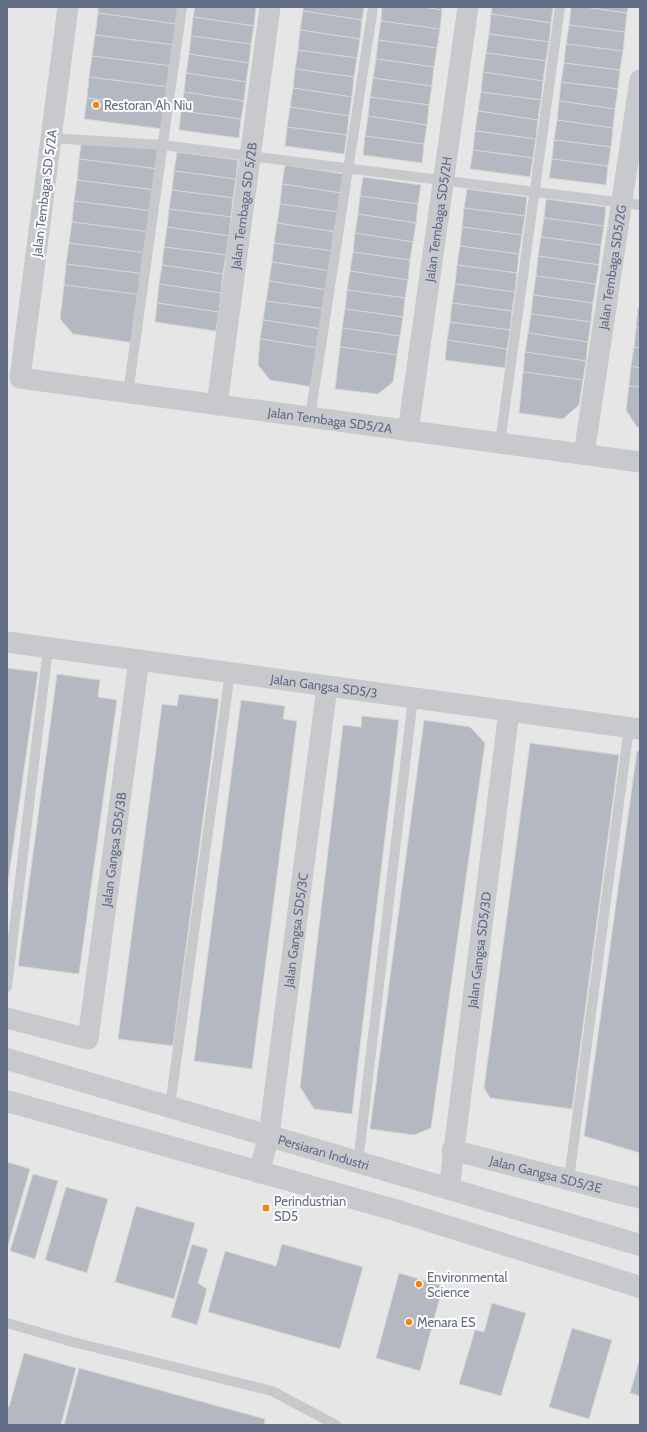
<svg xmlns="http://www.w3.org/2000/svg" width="647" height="1432" viewBox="0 0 647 1432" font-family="Cabin,sans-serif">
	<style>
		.built { fill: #e5e6e5 }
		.building { fill: #b4b8c0; stroke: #d6d7d4 }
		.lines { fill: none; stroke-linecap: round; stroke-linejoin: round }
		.service { stroke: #c7c9cd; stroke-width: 10 }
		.minor { stroke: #c7c9cd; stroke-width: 21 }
		.tertiary { stroke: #c7c9cd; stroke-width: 22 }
		.poi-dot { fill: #f28314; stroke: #fff; stroke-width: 1.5 }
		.labels { text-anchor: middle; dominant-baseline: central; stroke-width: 4; stroke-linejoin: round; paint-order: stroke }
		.poi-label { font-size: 13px; fill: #626c85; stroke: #fff; text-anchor: start }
		.street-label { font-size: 13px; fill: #626c85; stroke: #fff }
	</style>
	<rect width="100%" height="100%" fill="#f4f5f1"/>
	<!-- built -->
	<rect class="built" x="7" y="7" width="633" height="1418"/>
	<!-- building -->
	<g class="building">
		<polygon points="98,7 178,7 176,24 98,13"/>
		<polygon points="195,7 256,7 254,26 193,17"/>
		<polygon points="303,7 364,7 362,20 303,11"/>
		<polygon points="382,7 423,7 442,10 440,29 381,21"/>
		<polygon points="423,7 442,7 442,10"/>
		<polygon points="492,7 553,7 551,23 491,14"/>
		<polygon points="571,7 585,7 627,13 625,32 569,25"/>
		<polygon points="585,7 628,7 627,13"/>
		<polygon points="303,11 362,20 360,39 300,30"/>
		<polygon points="98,13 176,24 174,45 95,35"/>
		<polygon points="491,14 551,23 549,42 489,34"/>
		<polygon points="193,17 254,26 251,44 191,36"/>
		<polygon points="381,21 440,29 437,48 378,40"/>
		<polygon points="569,25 625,32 623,51 566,44"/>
		<polygon points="300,30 360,39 357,58 298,50"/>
		<polygon points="489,34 549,42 546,61 486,53"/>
		<polygon points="95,35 174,45 171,66 92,56"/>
		<polygon points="191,36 251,44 249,63 189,54"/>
		<polygon points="378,40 437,48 434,67 376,59"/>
		<polygon points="566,44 623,51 620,70 564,63"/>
		<polygon points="298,50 357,58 354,77 295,69"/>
		<polygon points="486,53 546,61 543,81 483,72"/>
		<polygon points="189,54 249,63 246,82 186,73"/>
		<polygon points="92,56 171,66 168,87 89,77"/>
		<polygon points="376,59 434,67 432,86 373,78"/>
		<polygon points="564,63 620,70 618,89 561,82"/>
		<polygon points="295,69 354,77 352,97 293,88"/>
		<polygon points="483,72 543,81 541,100 481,92"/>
		<polygon points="186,73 246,82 244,101 184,92"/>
		<polygon points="89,77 168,87 166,108 87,98"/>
		<polygon points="373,78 432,86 429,105 370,97"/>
		<polygon points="561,82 618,89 615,109 559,101"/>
		<polygon points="293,88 352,97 349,116 290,107"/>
		<polygon points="184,92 244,101 241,119 181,111"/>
		<polygon points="481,92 541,100 538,120 478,111"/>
		<polygon points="370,97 429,105 427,125 368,116"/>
		<polygon points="87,98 166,108 163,129 84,119"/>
		<polygon points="559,101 615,109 613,128 557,120"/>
		<polygon points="290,107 349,116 347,135 287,127"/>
		<polygon points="181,111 241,119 239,138 179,130"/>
		<polygon points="478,111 538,120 536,139 475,131"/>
		<polygon points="368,116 427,125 424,144 365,136"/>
		<polygon points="557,120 613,128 611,147 554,140"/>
		<polygon points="287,127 347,135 344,154 285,146"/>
		<polygon points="475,131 536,139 533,158 473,150"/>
		<polygon points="365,136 424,144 422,163 363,155"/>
		<polygon points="82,138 160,148 158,169 79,159"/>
		<polygon points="554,140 611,147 608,166 552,159"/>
		<polygon points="473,150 533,158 530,177 470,169"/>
		<polygon points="177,152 238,160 236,179 174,171"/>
		<polygon points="79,159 158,169 155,190 77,180"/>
		<polygon points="552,159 608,166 606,185 549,178"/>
		<polygon points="285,165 344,174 341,193 282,184"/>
		<polygon points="174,171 236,179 233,198 172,190"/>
		<polygon points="363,177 421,185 418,204 360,196"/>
		<polygon points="77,180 155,190 153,211 74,201"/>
		<polygon points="282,184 341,193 339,212 280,204"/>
		<polygon points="467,189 527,197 525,216 464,208"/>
		<polygon points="172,190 233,198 231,217 169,209"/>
		<polygon points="360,196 418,204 416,223 358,214"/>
		<polygon points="546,199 606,207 604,226 544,218"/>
		<polygon points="74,201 153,211 150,232 72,222"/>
		<polygon points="280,204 339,212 336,232 277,223"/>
		<polygon points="464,208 525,216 522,235 462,227"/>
		<polygon points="169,209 231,217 229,236 167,227"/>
		<polygon points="358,214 416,223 413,242 355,233"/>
		<polygon points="544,218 604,226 601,245 541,237"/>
		<polygon points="72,222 150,232 147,253 69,243"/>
		<polygon points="277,223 336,232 333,251 274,243"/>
		<polygon points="167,227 229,236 226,255 164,247"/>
		<polygon points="462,227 522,235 519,254 460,246"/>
		<polygon points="355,233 413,242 410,260 353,252"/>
		<polygon points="541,237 601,245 599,265 538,256"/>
		<polygon points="69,243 147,253 145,274 66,264"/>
		<polygon points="274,243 333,251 330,271 272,262"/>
		<polygon points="460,246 519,254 517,273 457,265"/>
		<polygon points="164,247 226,255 223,274 162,265"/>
		<polygon points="353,252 410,260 408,280 350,271"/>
		<polygon points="538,256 599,265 596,284 536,276"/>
		<polygon points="272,262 330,271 328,290 269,281"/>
		<polygon points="66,264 145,274 142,295 64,285"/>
		<polygon points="162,265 223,274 221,293 159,284"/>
		<polygon points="457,265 517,273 515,292 455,284"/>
		<polygon points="350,271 408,280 405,298 347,290"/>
		<polygon points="536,276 596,284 593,303 533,295"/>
		<polygon points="269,281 328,290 325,309 266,301"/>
		<polygon points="159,284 221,293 219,312 157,303"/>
		<polygon points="455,284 515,292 512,311 452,303"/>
		<polygon points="64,285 142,295 135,343 73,334 60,319"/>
		<polygon points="347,290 405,298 403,317 345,309"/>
		<polygon points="533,295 593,303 591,322 531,314"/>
		<polygon points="266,301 325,309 322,329 263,320"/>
		<polygon points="157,303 219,312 216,331 155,322"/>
		<polygon points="452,303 512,311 510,330 450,322"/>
		<polygon points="638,308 640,308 640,328 636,328"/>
		<polygon points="345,309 403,317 400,336 342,328"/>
		<polygon points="531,314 591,322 588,342 528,333"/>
		<polygon points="263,320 322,329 319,348 260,339"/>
		<polygon points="450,322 510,330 507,349 447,340"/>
		<polygon points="342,328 400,336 397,355 340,347"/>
		<polygon points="636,328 640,328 640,348 634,347"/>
		<polygon points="528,333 588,342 586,361 525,352"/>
		<polygon points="260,339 319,348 313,387 270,380 258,365"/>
		<polygon points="447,340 507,349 505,368 445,360"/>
		<polygon points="340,347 397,355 393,382 378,394 335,389"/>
		<polygon points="634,347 640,348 640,368 631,366"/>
		<polygon points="525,352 586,361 583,380 523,372"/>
		<polygon points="631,366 640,368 640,387 629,386"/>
		<polygon points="523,372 583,380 579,405 563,419 519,413"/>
		<polygon points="629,386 640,387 640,427 637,427 626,410"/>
		<polygon points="7,668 38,672 7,889"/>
		<polygon points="57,674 100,680 98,697 117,700 79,974 18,966"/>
		<polygon points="179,694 219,699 173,1046 118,1039 162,704 177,706"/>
		<polygon points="241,700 285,706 283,719 297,721 252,1069 194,1061"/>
		<polygon points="362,716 399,720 352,1114 314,1109 300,1087 343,725 361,727"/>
		<polygon points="424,720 470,727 485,743 431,1128 414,1135 370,1129"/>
		<polygon points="530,743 619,755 572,1109 490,1098 484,1088"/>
		<polygon points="637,751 640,751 640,1153 584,1136"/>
		<polygon points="7,1162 30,1169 7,1249"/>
		<polygon points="33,1174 58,1181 35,1259 10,1251"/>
		<polygon points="66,1187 108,1199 87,1273 45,1260"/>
		<polygon points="136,1206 195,1223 174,1299 115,1282"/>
		<polygon points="192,1244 208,1249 198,1283 207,1289 197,1325 171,1317"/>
		<polygon points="282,1244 363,1267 340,1349 208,1312 225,1251 276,1266"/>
		<polygon points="399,1273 443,1286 420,1371 376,1358"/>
		<polygon points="492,1303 526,1313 501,1396 459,1384 475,1330 484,1332"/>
		<polygon points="572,1328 612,1340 589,1419 549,1407"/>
		<polygon points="24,1353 76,1368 61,1425 7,1425 7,1406 9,1407"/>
		<polygon points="640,1358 640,1396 630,1393"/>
		<polygon points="79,1368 265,1419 264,1425 64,1425"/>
	</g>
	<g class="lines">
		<!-- service -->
		<g class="service">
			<polyline points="51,138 162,145 640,205"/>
			<polyline points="128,393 182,7"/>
			<polyline points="310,417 373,7"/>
			<polyline points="500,443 560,7"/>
			<polyline points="7,987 48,648"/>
			<polyline points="170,1106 230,673"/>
			<polyline points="358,1162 413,698"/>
			<polyline points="569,1179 629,728"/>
			<polyline points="7,1323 69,1341 272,1391 336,1425"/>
		</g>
		<!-- minor -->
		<g class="minor">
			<path id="s1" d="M68,7L20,378L640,462"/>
			<path id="s2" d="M217,405L270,7"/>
			<path id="s3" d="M408,431L468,7"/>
			<path id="s4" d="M584,454L640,80"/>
			<path id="s5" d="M7,642L640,729"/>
			<path id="s6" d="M7,1018L88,1039L139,660"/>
			<path id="s7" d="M452,1150L640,1198"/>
			<path id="s8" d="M259,1173L269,1135L327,687"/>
			<path id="s9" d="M449,1189L509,711"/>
		</g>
		<!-- tertiary -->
		<g class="tertiary">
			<path id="s10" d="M7,1059L640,1245"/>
			<polyline points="7,1101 395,1210 640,1287"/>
		</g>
	</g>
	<!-- markers -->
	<g class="poi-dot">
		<circle cx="96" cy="105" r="4"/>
		<rect x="262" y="1204" width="8" height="8" rx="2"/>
		<circle cx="419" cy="1284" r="4"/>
		<circle cx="409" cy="1322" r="4"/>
	</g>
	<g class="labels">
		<!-- poi labels -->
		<g class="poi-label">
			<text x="104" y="105">Restoran Ah Niu</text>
			<text x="274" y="1201">Perindustrian<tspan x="274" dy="15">SD5</tspan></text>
			<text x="427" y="1277">Environmental<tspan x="427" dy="15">Science</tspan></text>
			<text x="417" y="1322">Menara ES</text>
		</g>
		<!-- street labels -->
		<g class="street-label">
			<text transform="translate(44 193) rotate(-83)">Jalan Tembaga SD 5/2A</text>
			<text stroke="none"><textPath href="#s2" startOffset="201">Jalan Tembaga SD 5/2B</textPath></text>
			<text stroke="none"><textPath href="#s3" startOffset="214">Jalan Tembaga SD5/2H</textPath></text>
			<text stroke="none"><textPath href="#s4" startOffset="189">Jalan Tembaga SD5/2G</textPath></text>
			<text stroke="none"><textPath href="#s1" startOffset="687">Jalan Tembaga SD5/2A</textPath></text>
			<text stroke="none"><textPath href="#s5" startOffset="320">Jalan Gangsa SD5/3</textPath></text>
			<text stroke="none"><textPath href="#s6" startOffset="275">Jalan Gangsa SD5/3B</textPath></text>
			<text stroke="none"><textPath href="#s8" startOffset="246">Jalan Gangsa SD5/3C</textPath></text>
			<text stroke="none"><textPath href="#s9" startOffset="241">Jalan Gangsa SD5/3D</textPath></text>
			<text stroke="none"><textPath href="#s10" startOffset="330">Persiaran Industri</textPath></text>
			<text stroke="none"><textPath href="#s7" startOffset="97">Jalan Gangsa SD5/3E</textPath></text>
		</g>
	</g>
	<!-- border -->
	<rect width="647" height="1432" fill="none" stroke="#626c85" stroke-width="16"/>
</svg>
